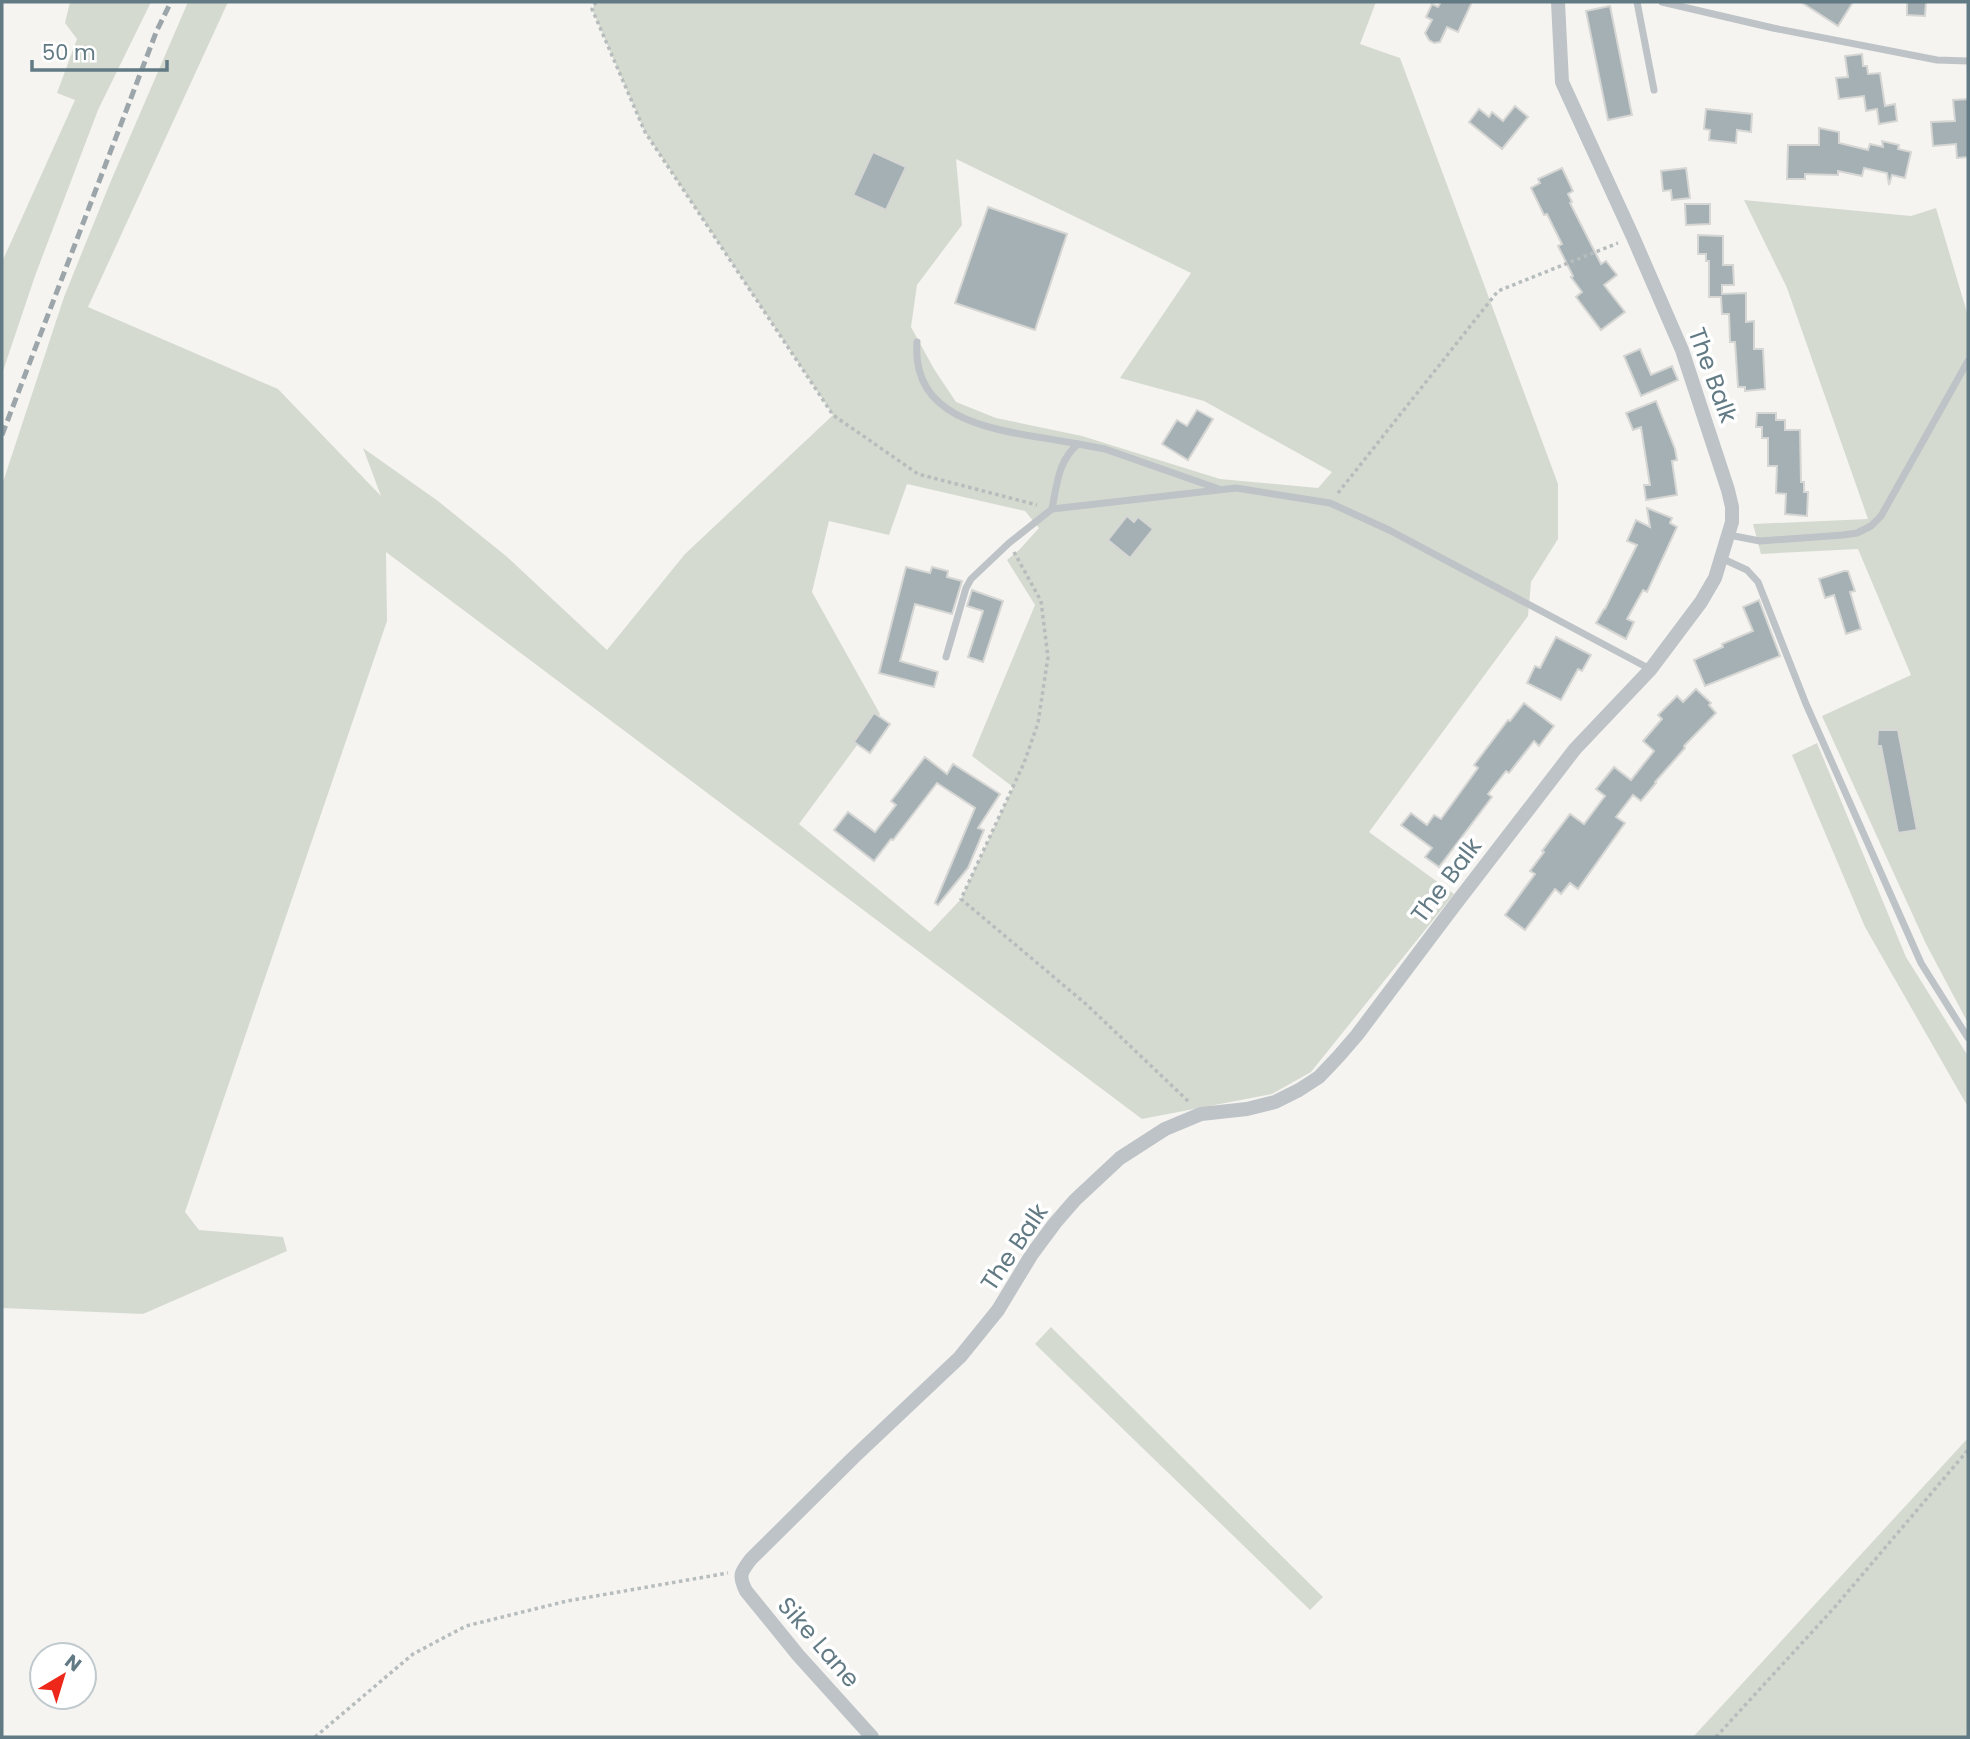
<svg xmlns="http://www.w3.org/2000/svg" width="1970" height="1739" viewBox="0 0 1970 1739" font-family="Poppins,sans-serif">
	<style>
		.green { fill: #d5dad0; fill-rule: evenodd }
		.building { fill: #a4b0b3; stroke: #d6d6d4; stroke-width: 2 }
		.lines { fill: none; stroke-linecap: round; stroke-linejoin: round }
		.path { stroke: #b7bcbd; stroke-width: 3.5; stroke-dasharray: 3.5 3.5; stroke-linecap: butt }
		.lane { stroke: #bdc3c6; stroke-width: 7 }
		.street { stroke: #bdc3c6; stroke-width: 14 }
		.rail { stroke: #9ca6aa; stroke-width: 5; stroke-dasharray: 10 5; stroke-linecap: butt }
		.labels { text-anchor: middle; dominant-baseline: central; stroke-width: 7; stroke-linejoin: round; paint-order: stroke }
		.street-label { font-size: 24px; fill: #627a84; stroke: #fff }
	</style>
	<rect width="100%" height="100%" fill="#f5f4f1"/>
	<!-- green -->
	<g class="green">
		<polygon points="70,2 151,2 98,110 35,276 2,374 2,262 75,100 57,93 77,39 65,23"/>
		<path d="M188,2H228L88,307L278,389L381,496L363,448L438,501L506,556L607,650L685,554L833,415L645,132L592,9L596,2H1376L1360,44L1400,58L1558,484V539L1531,582L1528,616L1369,832L1454,894L1311,1072L1272,1094L1142,1119L386,552L387,621L185,1212L199,1230L283,1237L287,1251L143,1314L2,1308V485L64,297L110,183ZM956,159L1191,273L1120,378L1204,401L1332,472L1318,488L1220,479L1082,436L996,418L956,402L934,369L911,327L917,285L962,225ZM907,484L1025,511L1039,528L1020,549L1007,560L1035,605L972,756L1013,787L961,899L930,932L799,824L880,714L812,592L829,521L889,535Z"/>
		<polygon points="1744,200 1911,216 1936,208 1968,316 1968,1023 1926,944 1822,716 1911,675 1858,549 1761,554 1753,524 1868,519 1787,288"/>
		<polygon points="1817,743 1906,957 1968,1056 1968,1107 1865,927 1792,755"/>
		<polygon points="1051,1327 1323,1597 1310,1610 1035,1344"/>
		<polygon points="1968,1438 1968,1737 1693,1737"/>
	</g>
	<!-- building -->
	<g class="building">
		<polygon points="1441,2 1472,2 1458,32 1447,27 1440,42 1434,43 1429,40 1425,33 1432,20 1426,17 1432,4 1438,7"/>
		<polygon points="1801,2 1853,2 1838,26"/>
		<polygon points="1907,2 1926,2 1925,16 1907,15"/>
		<polygon points="1610,6 1632,115 1608,120 1586,11"/>
		<polygon points="1862,54 1863,66 1867,66 1868,74 1880,73 1885,106 1895,104 1897,121 1879,124 1877,109 1866,111 1864,96 1839,99 1836,78 1848,77 1845,56"/>
		<polygon points="1968,99 1968,157 1957,158 1956,144 1933,146 1931,122 1955,121 1953,100"/>
		<polygon points="1515,106 1528,117 1502,149 1469,122 1479,109 1489,117 1492,112 1503,121"/>
		<polygon points="1706,109 1752,114 1751,132 1737,130 1736,143 1709,140 1710,130 1704,129"/>
		<polygon points="1819,128 1839,132 1839,143 1868,150 1870,144 1883,147 1882,141 1899,145 1898,149 1911,152 1905,178 1892,175 1889,185 1887,173 1864,168 1862,176 1838,171 1838,175 1805,174 1805,179 1787,179 1788,145 1819,145"/>
		<polygon points="873,152 906,167 886,210 853,195"/>
		<polygon points="1562,168 1573,191 1568,194 1572,202 1570,203 1601,264 1606,261 1617,275 1604,285 1625,312 1601,330 1576,297 1582,292 1571,277 1573,276 1558,246 1562,244 1547,214 1544,215 1531,188 1540,183 1538,179"/>
		<polygon points="1686,168 1690,198 1672,200 1671,190 1663,191 1661,171"/>
		<polygon points="1685,204 1710,204 1710,224 1686,225"/>
		<polygon points="988,207 1067,234 1035,330 955,303"/>
		<polygon points="1698,235 1723,236 1723,265 1733,265 1734,285 1722,285 1722,294 1746,293 1746,322 1754,321 1754,349 1763,349 1765,389 1745,391 1745,387 1738,387 1735,342 1730,342 1729,314 1722,314 1721,297 1709,297 1709,261 1706,261 1706,254 1698,254"/>
		<polygon points="1640,349 1651,375 1672,366 1678,380 1641,396 1624,356"/>
		<polygon points="1656,401 1675,449 1677,460 1672,461 1677,495 1646,500 1644,485 1650,485 1641,427 1633,430 1626,413"/>
		<polygon points="1197,410 1213,419 1188,460 1162,444 1177,420 1187,426"/>
		<polygon points="1757,413 1776,413 1776,420 1785,420 1785,430 1800,430 1801,482 1804,482 1804,492 1808,492 1807,516 1785,514 1786,494 1776,493 1777,466 1768,466 1768,438 1762,438 1762,427 1756,427"/>
		<polygon points="1647,508 1672,518 1670,523 1677,527 1647,592 1643,590 1627,619 1634,622 1626,639 1596,623 1604,609 1605,609 1637,545 1627,541 1636,520 1650,527"/>
		<polygon points="1127,516 1134,522 1138,517 1153,529 1130,558 1108,540"/>
		<polygon points="906,567 930,573 932,567 948,571 947,577 962,581 952,614 915,604 900,661 938,672 934,687 879,673"/>
		<polygon points="1844,571 1848,571 1855,591 1850,592 1861,629 1846,634 1834,595 1825,598 1819,579"/>
		<polygon points="972,590 1003,601 983,662 968,657 983,611 967,606"/>
		<polygon points="1759,600 1780,656 1705,686 1694,660 1723,647 1722,644 1753,631 1743,607"/>
		<polygon points="1556,637 1591,655 1582,671 1578,669 1561,700 1527,683 1535,666 1540,668"/>
		<polygon points="1696,689 1711,703 1709,705 1716,713 1684,746 1685,748 1655,782 1656,783 1641,801 1633,795 1616,817 1625,823 1578,889 1570,883 1561,894 1555,889 1525,930 1505,915 1535,874 1530,871 1544,852 1542,851 1570,814 1584,824 1605,796 1596,789 1614,767 1631,780 1654,751 1643,741 1662,719 1658,715 1677,696 1683,702"/>
		<polygon points="1524,703 1554,726 1539,746 1534,741 1509,773 1506,771 1488,794 1492,797 1439,867 1425,857 1432,848 1401,825 1411,813 1427,825 1434,815 1441,819 1478,768 1474,765 1508,720 1510,721"/>
		<polygon points="874,713 890,724 870,753 854,742"/>
		<polygon points="1878,730 1898,730 1917,830 1898,833 1881,746 1877,746"/>
		<polygon points="925,757 947,774 953,764 1000,794 978,828 984,830 968,868 938,905 935,903 975,808 937,783 893,840 891,839 874,861 834,830 848,812 875,832 896,805 891,801"/>
	</g>
	<g class="lines">
		<!-- path -->
		<g class="path">
			<polyline points="596,2 592,9 645,132 833,415 918,474 1037,505"/>
			<polyline points="1338,493 1498,291 1618,243"/>
			<polyline points="1014,552 1041,601 1048,657 1038,723 1024,763 961,899 1086,1004 1189,1102"/>
			<polyline points="315,1737 413,1654 466,1626 567,1601 728,1573"/>
			<polyline points="1716,1737 1834,1608 1968,1450"/>
		</g>
		<!-- lane -->
		<g class="lane">
			<polyline points="1637,2 1654,90"/>
			<polyline points="1662,2 1773,28 1937,60 1968,61"/>
			<path d="M917,342C910,431 1017,431 1078,444"/>
			<path d="M1052,509C1057,484 1058,461 1078,444L1105,449L1219,489"/>
			<polyline points="1729,535 1760,541 1843,535 1857,533 1871,526 1881,516 1968,361"/>
			<polyline points="1721,558 1747,570 1758,582 1806,704 1921,963 1968,1038"/>
			<polyline points="946,657 966,588 971,579 1009,543 1052,509 1236,488 1330,503 1389,530 1650,669"/>
		</g>
		<!-- street -->
		<path class="street" d="M872,1737L798,1655L746,1591C738,1575 741,1572 751,1559L854,1457L960,1357L998,1310L1032,1254L1055,1223L1075,1200L1120,1158L1165,1129L1201,1114L1247,1109L1275,1102L1299,1090L1319,1077L1338,1057L1357,1035L1454,906L1575,749L1650,670L1701,602L1715,578L1732,522V507L1728,490L1682,350L1633,237L1562,82L1558,2"/>
		<!-- rail -->
		<polyline class="rail" points="2,435 157,30 171,2"/>
	</g>
	<g class="labels">
		<!-- street labels -->
		<g class="street-label">
			<text transform="translate(1713 375) rotate(70)">The Balk</text>
			<text transform="translate(1446 880) rotate(-53)">The Balk</text>
			<text transform="translate(1014 1247) rotate(-56)">The Balk</text>
			<text transform="translate(819 1642) rotate(49)">Sike Lane</text>
		</g>
	</g>
	<!-- border -->
	<rect width="1970" height="1739" fill="none" stroke="#627a84" stroke-width="7"/>
	<!-- north arrow -->
	<g transform="translate(63 1676) rotate(38)"><circle r="33" fill="#ffffff" stroke="#c0cace" stroke-width="2"/>
	<path d="M0-5L12 26L0 18L-12 26Z" fill="#ed2719"/>
	<text y="-10" font-size="19" font-weight="bold" text-anchor="middle" fill="#627a84">N</text>
	</g>
	<!-- scale -->
	<path d="M32 60v10h135v-10" fill="none" stroke="#627a84" stroke-width="3.5"/>
	<text x="42" y="60" font-size="21" fill="#627a84" stroke="#ffffff" stroke-width="5" paint-order="stroke">50 m</text>
</svg>
